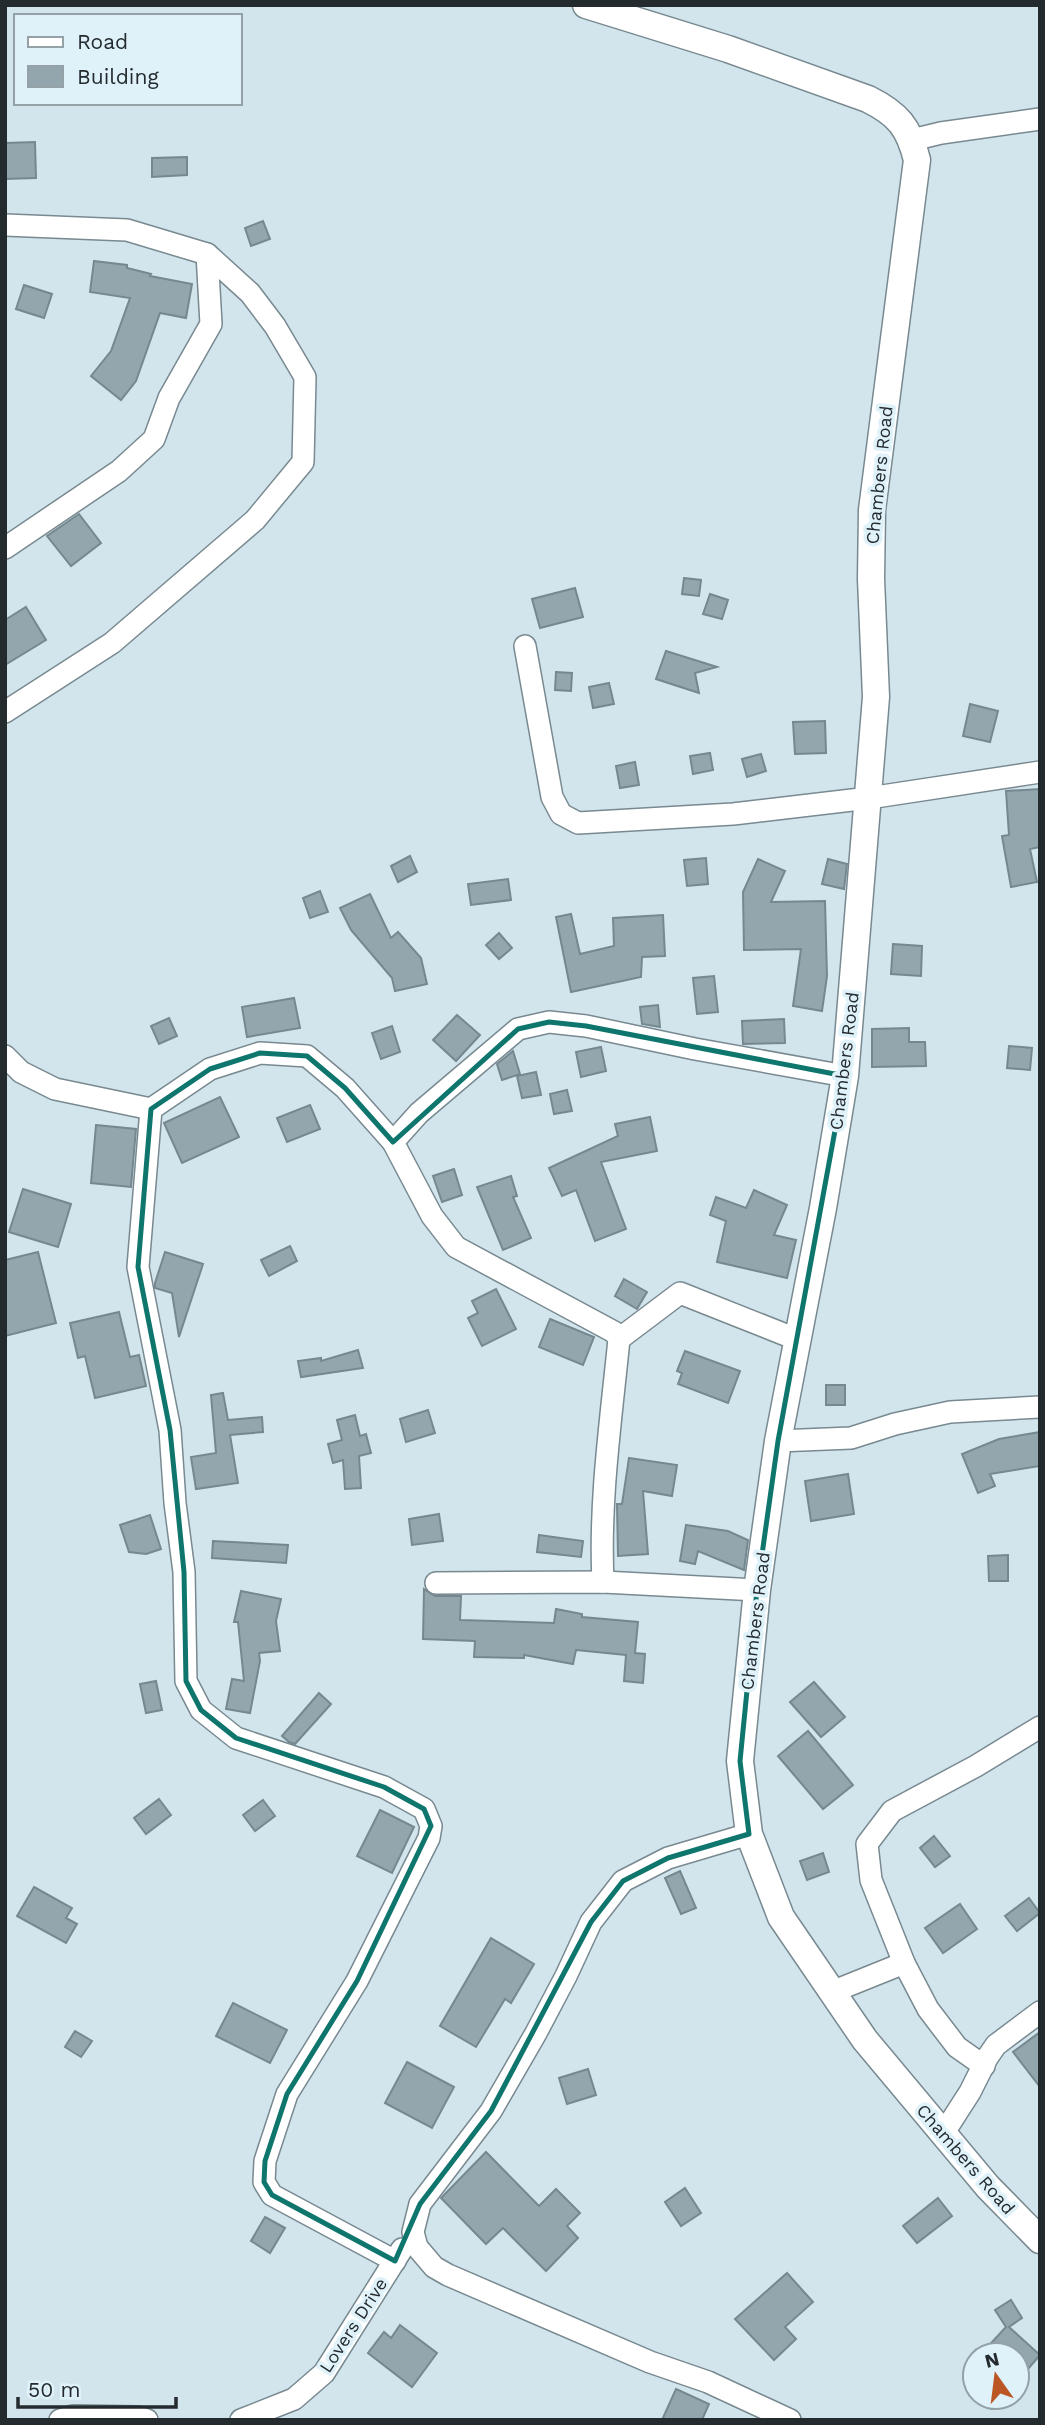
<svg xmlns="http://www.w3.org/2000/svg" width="1045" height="2425" viewBox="0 0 1045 2425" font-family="'Work Sans',sans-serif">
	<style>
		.building { fill: #94a6ad; stroke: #76888f; stroke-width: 2 }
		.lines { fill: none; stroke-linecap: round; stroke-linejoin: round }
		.minor-casing { stroke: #788990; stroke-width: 24 }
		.tertiary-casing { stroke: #788990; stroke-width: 29 }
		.minor { stroke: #fff; stroke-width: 21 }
		.tertiary { stroke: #fff; stroke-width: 26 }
		.marked { fill: none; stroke: #0f766e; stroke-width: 5; stroke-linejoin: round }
		.labels { text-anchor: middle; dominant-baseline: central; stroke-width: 7; stroke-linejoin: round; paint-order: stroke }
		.street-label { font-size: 18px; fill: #242b2e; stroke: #dff2fa }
	</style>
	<rect width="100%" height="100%" fill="#d2e5ed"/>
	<!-- building -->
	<g class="building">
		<polygon points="35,142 36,178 5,179 5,143"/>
		<polygon points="187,157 187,175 152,177 152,158"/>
		<polygon points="263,221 270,239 251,246 245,228"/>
		<polygon points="94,261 127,265 127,268 151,274 150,276 192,284 186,318 160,313 136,381 121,400 91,376 111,351 130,298 90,292"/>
		<polygon points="24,285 52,294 44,318 16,309"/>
		<polygon points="79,514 101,543 71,566 47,536"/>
		<polygon points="684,578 701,580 699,596 682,594"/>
		<polygon points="575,588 583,617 540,628 532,599"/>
		<polygon points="710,594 728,600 722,619 703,614"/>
		<polygon points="26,607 46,640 5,665 5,620"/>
		<polygon points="666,651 717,667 695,673 699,693 656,679"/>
		<polygon points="556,672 572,673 571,691 555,690"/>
		<polygon points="609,683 614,704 593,708 589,687"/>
		<polygon points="970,704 998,711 990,742 963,736"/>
		<polygon points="825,721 826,753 795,754 793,722"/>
		<polygon points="710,753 713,770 693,774 690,756"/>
		<polygon points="761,754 766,771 747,777 742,759"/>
		<polygon points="635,762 639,785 620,788 616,766"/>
		<polygon points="1040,789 1040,847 1030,849 1037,882 1011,887 1002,836 1009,835 1006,791"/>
		<polygon points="410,856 417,872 398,882 391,866"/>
		<polygon points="706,858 708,884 687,886 684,860"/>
		<polygon points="758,859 785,871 771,902 825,901 827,976 822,1011 793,1006 801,949 744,950 743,892"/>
		<polygon points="828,859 847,864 844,889 822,884"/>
		<polygon points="508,879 511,900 471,905 468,884"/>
		<polygon points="320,891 328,912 310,918 303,898"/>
		<polygon points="370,894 391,938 398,932 421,958 427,984 395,991 392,978 351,930 340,908"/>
		<polygon points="571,914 580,954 614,946 613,918 663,915 665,956 642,957 641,977 571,992 556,917"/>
		<polygon points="499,933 512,948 499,959 486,945"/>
		<polygon points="893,944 922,946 921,976 891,974"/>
		<polygon points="714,976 718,1012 697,1014 693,978"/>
		<polygon points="294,998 300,1028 247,1037 242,1007"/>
		<polygon points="658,1005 660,1027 642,1024 640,1007"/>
		<polygon points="457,1015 480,1035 456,1061 433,1040"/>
		<polygon points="169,1018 177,1036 159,1044 151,1026"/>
		<polygon points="784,1019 785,1043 743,1044 742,1021"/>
		<polygon points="392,1026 400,1052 381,1059 372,1033"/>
		<polygon points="909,1028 909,1042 925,1042 926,1066 872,1067 872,1029"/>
		<polygon points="1009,1046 1032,1048 1030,1070 1007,1068"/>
		<polygon points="601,1047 606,1071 581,1077 576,1052"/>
		<polygon points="513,1051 520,1074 502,1080 497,1064"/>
		<polygon points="536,1072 541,1095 522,1098 517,1076"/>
		<polygon points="567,1090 572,1111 554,1114 550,1094"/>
		<polygon points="220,1097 239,1137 182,1163 164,1123"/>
		<polygon points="310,1105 320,1129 287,1142 277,1118"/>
		<polygon points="650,1117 657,1151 601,1162 626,1229 595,1241 576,1190 562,1196 549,1168 618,1136 615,1124"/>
		<polygon points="96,1125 136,1129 131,1187 91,1183"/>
		<polygon points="454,1169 462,1195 442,1202 433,1176"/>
		<polygon points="511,1176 517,1196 513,1197 531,1238 503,1250 477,1187"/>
		<polygon points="23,1189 71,1204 58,1247 9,1232"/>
		<polygon points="754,1190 787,1205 774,1235 796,1240 787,1278 717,1262 726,1221 710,1215 716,1197 746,1208"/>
		<polygon points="290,1246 297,1261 269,1276 261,1260"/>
		<polygon points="38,1252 56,1323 5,1336 5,1260"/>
		<polygon points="165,1252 203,1264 179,1337 172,1293 155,1288 155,1283"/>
		<polygon points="624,1279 647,1292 637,1309 615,1296"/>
		<polygon points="496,1289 516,1329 482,1346 468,1318 478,1313 472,1301"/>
		<polygon points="119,1312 130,1357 139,1355 146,1386 95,1398 85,1356 78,1358 70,1323"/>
		<polygon points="550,1319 594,1337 583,1365 539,1347"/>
		<polygon points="358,1350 363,1368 301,1377 298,1361 321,1358 321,1361"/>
		<polygon points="685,1351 740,1371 728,1403 678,1384 682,1373 677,1371"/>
		<rect x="826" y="1385" width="19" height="20"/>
		<polygon points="223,1393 228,1420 262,1417 263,1432 230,1435 238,1483 196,1489 191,1457 216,1453 211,1395"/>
		<polygon points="428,1410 435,1433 406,1442 400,1419"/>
		<polygon points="355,1415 360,1436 366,1434 371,1453 359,1456 361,1488 345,1489 343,1460 333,1463 328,1444 342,1440 337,1420"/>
		<polygon points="1040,1432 1040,1466 990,1474 995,1486 978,1493 962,1454 999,1439"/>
		<polygon points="629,1458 677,1465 672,1496 643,1491 648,1554 618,1556 617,1504 622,1504"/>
		<polygon points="848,1474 854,1514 811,1521 805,1481"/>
		<polygon points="439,1514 443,1541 412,1545 409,1519"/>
		<polygon points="150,1515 161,1549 146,1554 129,1552 120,1525"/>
		<polygon points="686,1525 728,1531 748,1540 744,1570 698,1551 695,1564 680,1561"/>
		<polygon points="539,1535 583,1541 581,1557 537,1552"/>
		<polygon points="213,1541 288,1545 286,1563 212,1558"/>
		<polygon points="1008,1555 1008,1581 989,1581 988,1556"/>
		<polygon points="424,1589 435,1596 461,1596 460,1620 554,1623 556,1609 582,1614 582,1617 638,1622 635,1653 645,1654 643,1683 624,1681 626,1655 576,1650 573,1664 524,1655 524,1658 474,1657 475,1641 423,1639"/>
		<polygon points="241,1591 281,1599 276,1621 280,1651 259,1653 260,1661 250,1713 226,1709 232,1679 244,1681 238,1622 234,1622"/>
		<polygon points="156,1681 162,1710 146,1713 140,1684"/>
		<polygon points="814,1682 845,1717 821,1737 790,1702"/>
		<polygon points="319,1693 331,1704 295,1744 289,1742 282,1736"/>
		<polygon points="808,1731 853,1785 823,1809 778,1756"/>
		<polygon points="159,1799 171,1815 146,1834 134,1818"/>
		<polygon points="263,1800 275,1816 255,1831 243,1815"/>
		<polygon points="380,1810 414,1827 392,1873 357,1856"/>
		<polygon points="934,1836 950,1856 935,1867 920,1848"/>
		<polygon points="823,1853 829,1872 807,1880 800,1861"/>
		<polygon points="680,1871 696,1908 681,1914 665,1878"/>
		<polygon points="34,1887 72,1908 66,1918 77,1924 66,1943 17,1916"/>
		<polygon points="1029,1898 1040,1913 1017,1931 1005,1916"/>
		<polygon points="960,1904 977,1929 943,1953 925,1928"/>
		<polygon points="491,1938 534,1964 511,2003 505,1999 476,2047 440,2026"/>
		<polygon points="233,2003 287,2030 270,2063 216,2036"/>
		<polygon points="75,2031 92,2041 81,2057 65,2047"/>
		<polygon points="1040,2032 1040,2087 1013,2052"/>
		<polygon points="407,2062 454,2087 432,2128 385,2103"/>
		<polygon points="588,2069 596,2095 567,2104 559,2078"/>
		<polygon points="486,2152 539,2206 556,2189 580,2213 567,2226 578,2238 546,2271 503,2228 486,2244 441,2198"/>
		<polygon points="685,2188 701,2213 681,2226 665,2202"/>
		<polygon points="938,2198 952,2216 917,2243 903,2226"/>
		<polygon points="265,2217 285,2228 270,2253 251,2241"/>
		<polygon points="787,2273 813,2302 785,2327 796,2339 774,2360 735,2319"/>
		<polygon points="1011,2300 1022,2318 1009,2327 1040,2355 1028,2369 1017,2358 1017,2355 980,2355 1006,2327 995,2310"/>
		<polygon points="400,2325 437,2353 412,2387 368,2353 384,2332 391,2338"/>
		<polygon points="676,2389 709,2404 702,2420 662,2420"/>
	</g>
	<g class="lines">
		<defs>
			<g id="minor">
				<polyline points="912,140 941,133 1040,119"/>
				<polyline points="5,225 127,230 207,254 250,293 275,326 305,377 303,462 255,520 112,643 5,712"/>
				<polyline points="5,548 119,471 154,439 169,398 211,324 207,254"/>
				<polyline points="525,646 552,797 561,814 578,823 733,814 869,798 1040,772"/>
				<polyline points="5,1056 21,1072 55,1089 151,1109"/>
				<polyline points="393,1142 345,1088 307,1056 260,1053 210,1069 151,1109 138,1267 170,1430 175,1503 184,1572 186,1681 201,1710 236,1738 384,1787 424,1809 431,1826 429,1838 357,1981 287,2094 265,2161 264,2182 272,2195 395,2261"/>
				<polyline points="619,1339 680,1293 796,1339"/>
				<polyline points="778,1441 851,1438 895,1424 950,1412 1040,1407"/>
				<path d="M603,1582C599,1501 611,1420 619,1339L614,1332L456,1247L432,1216L393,1142L419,1113L518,1029L549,1022L586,1026L695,1049L845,1076"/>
				<polyline points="436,1583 603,1582 757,1590"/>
				<polyline points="749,1834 668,1858 623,1881 591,1922 566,1976 536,2033 491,2111 420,2204 413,2232 417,2247 434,2267 448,2275 650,2362 708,2382 790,2420"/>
				<polyline points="832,1992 904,1963"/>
				<polyline points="984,2066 957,2047 928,2009 904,1963 871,1880 867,1844 892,1811 976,1766 1040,1727"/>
				<polyline points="943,2134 970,2092 987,2058 996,2045 1040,2012"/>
				<polyline points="60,2420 73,2416 138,2417 147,2420"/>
				<polyline points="241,2420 294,2399 324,2373 402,2249"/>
			</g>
			<path id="tertiary" d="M586,5L728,49L868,99C898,114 909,127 917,160L872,510L871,579L876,697L845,1076L823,1208L778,1441L757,1590L740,1761L749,1834L781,1917L865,2040L988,2187L1040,2240"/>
		</defs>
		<!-- minor casing -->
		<use href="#minor" class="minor-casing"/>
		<!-- tertiary casing -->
		<use href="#tertiary" class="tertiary-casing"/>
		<!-- minor -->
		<use href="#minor" class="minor"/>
		<!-- tertiary -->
		<use href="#tertiary" class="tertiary"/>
	</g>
	<!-- marked area -->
	<path class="marked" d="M549,1022L586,1026L845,1076L778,1441L757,1590L740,1761L749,1834L668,1858L623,1881L591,1922L491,2111L420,2204L395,2261L272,2195L264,2182L265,2161L287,2094L357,1981L431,1826L424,1809L384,1787L236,1738L201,1710L186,1681L184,1572L170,1430L138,1267L151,1109L210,1069L260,1053L307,1056L345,1088L393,1142L518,1029Z"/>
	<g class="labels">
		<!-- street labels -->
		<g class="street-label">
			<text transform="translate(879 475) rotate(-84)">Chambers Road</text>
			<text transform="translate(844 1061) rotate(-83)">Chambers Road</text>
			<text transform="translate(755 1621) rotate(-83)">Chambers Road</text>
			<text transform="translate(966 2159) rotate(49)">Chambers Road</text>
			<text transform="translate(353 2325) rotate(-57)">Lovers Drive</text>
		</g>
	</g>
	<!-- border -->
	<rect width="1045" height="2425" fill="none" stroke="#242b2e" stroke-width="14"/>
	<!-- legend -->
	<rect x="14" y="14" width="228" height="91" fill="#dff2fa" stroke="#94a2a8" stroke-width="2"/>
	<rect x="28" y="37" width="35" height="10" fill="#ffffff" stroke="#94a2a8" stroke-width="2"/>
	<text x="77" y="49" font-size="21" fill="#242b2e">Road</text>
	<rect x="28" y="66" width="35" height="21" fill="#94a6ad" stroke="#94a2a8" stroke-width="2"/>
	<text x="77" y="84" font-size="21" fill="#242b2e">Building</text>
	<!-- north arrow -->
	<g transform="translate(996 2376) rotate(346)"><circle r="33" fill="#dff2fa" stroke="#94a2a8" stroke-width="2"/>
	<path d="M0-5L12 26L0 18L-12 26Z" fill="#bb5725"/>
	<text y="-10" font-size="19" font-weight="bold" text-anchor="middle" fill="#242b2e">N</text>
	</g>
	<!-- scale -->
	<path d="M18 2397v10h158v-10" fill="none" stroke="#242b2e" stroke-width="3.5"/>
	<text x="28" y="2397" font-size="21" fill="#242b2e" stroke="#dff2fa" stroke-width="5" paint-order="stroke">50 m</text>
</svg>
